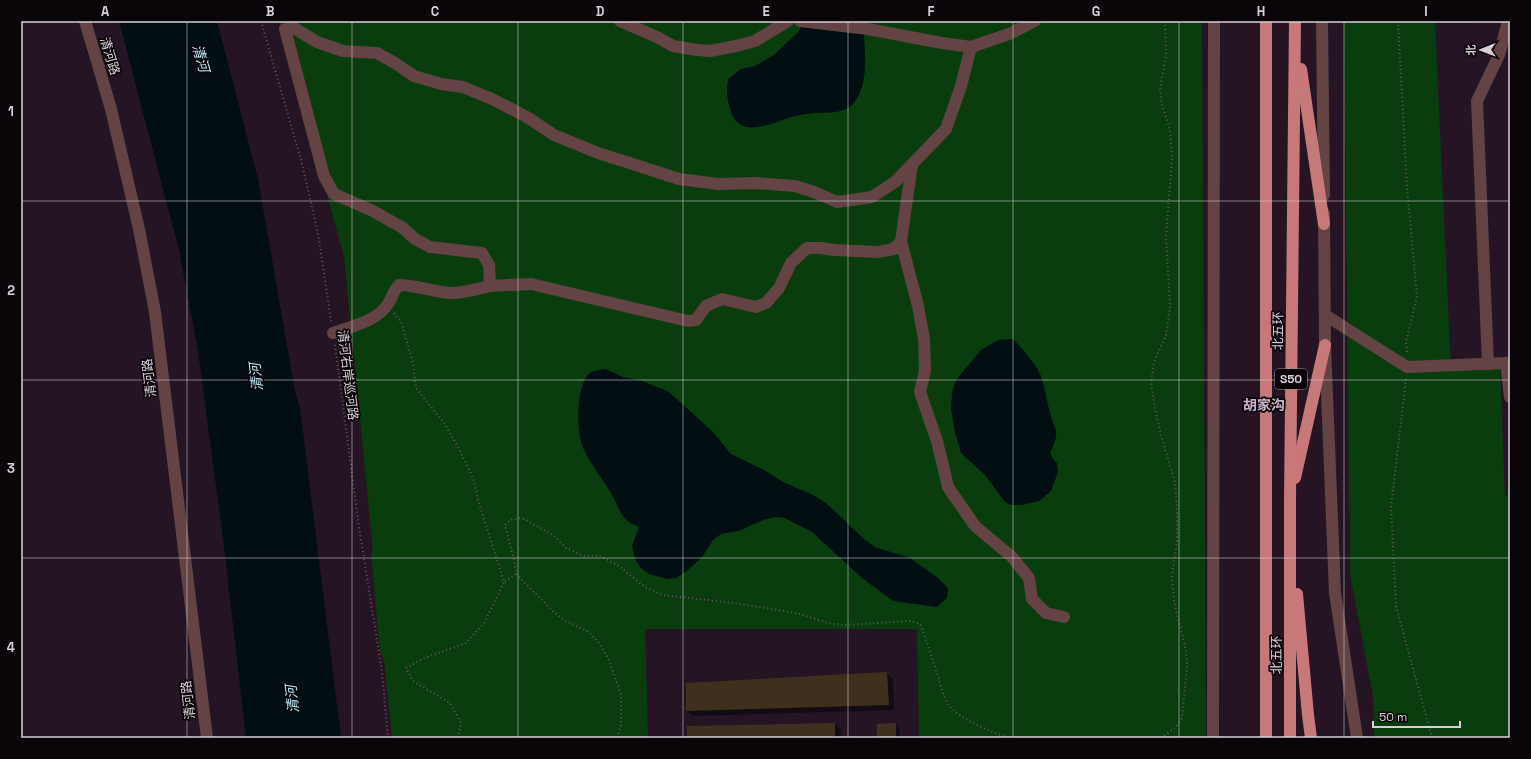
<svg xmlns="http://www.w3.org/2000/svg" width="1531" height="759" viewBox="0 0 1531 759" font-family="'Space Grotesk','Noto Sans SC',sans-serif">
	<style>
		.green { fill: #0a3d0e }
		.water { fill: #030e12 }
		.shadow { fill: #0007 }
		.building { fill: #3f301e }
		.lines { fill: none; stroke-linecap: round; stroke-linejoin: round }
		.path { stroke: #665865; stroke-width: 2; stroke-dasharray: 1 3; stroke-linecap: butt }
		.minor { stroke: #634343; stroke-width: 12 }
		.highway { stroke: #c77878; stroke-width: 12 }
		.grid { fill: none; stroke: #d9cfd8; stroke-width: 1; stroke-opacity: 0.55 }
		.labels { text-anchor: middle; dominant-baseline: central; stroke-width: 3.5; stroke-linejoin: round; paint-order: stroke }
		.shield { fill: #0a0509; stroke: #9b929a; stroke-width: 1 }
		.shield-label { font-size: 12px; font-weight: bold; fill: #d9cfd8 }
		.street-label { font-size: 13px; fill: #d9cfd8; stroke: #0a0509 }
		.water-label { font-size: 14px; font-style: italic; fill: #bcebf8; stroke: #0a0509 }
		.neighbourhood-label { font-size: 14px; font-weight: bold; fill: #ccb6ca; stroke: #0a0509 }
		.neatline { fill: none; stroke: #d9cfd8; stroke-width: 1.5 }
		.grid-label { font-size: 13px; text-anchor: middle; font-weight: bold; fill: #d9cfd8 }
	</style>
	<rect width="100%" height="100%" fill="#251524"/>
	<!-- green -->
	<g class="green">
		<polygon points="279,21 1202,21 1206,738 919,738 917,629 645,629 648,738 392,738 384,659 380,652 371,551 373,551 344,256"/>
		<polygon points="1344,21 1470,21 1471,23 1435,23 1451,369 1500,369 1505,496 1510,495 1510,738 1374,738 1373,696 1350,574"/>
	</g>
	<!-- water -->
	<g class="water">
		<polygon points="119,21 217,21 258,179 295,391 300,407 341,738 246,738 224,547 198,351 179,250"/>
		<path d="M803,21H863C864,45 871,84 853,104C842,116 822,111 807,114C802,115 797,115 792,117C774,122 740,140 731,112C727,100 726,91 728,79L741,69L755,66L774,55L799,31Z"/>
		<path d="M1013,339C1023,350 1035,362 1041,376C1045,387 1046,398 1049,409C1054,432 1062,428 1050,453L1053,459L1057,463L1058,472L1051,491L1039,501L1022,505H1011L1005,502L985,475L961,453L955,432L951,410L952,393L956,380L981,350L998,340Z"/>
		<path d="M606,369L623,377L640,380L669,392L713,432L731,454L764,470L783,482L813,495L826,503L864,539L875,547L910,558L938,578L948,588L947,598L937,607L893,601L862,578L812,532L785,518L775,517L763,520L739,531L721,534L713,540L702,557L688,570L676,578L667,579L649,574L641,568L635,559L632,546L639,527C636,525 631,524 628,521C620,515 617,504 612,495C603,479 591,465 583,448C576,431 576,391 587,376C591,370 600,370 606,369Z"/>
	</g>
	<!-- shadow -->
	<g class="shadow">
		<polygon points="887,673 893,679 894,710 693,716 687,711"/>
		<polygon points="835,724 841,730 841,738 688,738"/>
		<polygon points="895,724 899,729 900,738 878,738"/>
	</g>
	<!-- building -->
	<g class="building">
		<polygon points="887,672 889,705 686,711 686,683"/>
		<polygon points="835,723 835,738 687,738 687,726"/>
		<polygon points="896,723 896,738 877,738 877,724"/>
	</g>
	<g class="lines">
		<!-- path -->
		<g class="path">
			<polyline points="261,21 301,160 318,233 331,321"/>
			<polyline points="1398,21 1407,187 1417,296 1406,342 1407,353"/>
			<path d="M394,313L401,322L413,363L416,388L444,423L457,445L473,478L478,500L504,582L516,574L514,560L505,525L510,520L522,518L553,535L566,548L584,556H599L616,564L645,587L663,595L734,603L784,611L800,614L828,623L844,625L911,621L920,624C927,641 932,659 938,676C941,686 944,700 951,708C966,722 988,730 1008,738"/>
			<polyline points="335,345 359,527 382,672 388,738"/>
			<polyline points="1406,379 1391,507 1396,606 1432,738"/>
			<polyline points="516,574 554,612 564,620 589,632 599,643 609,660 621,695 621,725 617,738"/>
			<polyline points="458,738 461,723 450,703 413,681 406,668 422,659 466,643 485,622 504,582"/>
			<polyline points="1161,738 1176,727 1182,718 1187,666 1186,651 1174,601 1172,575 1177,541 1177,511 1175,482 1161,435 1155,409 1151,383 1154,362 1166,335 1170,308 1166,237 1172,159 1170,130 1162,105 1160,88 1166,56 1165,21"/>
		</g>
		<!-- minor -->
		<g class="minor">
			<polyline points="85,21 111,109 139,229 155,312 207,738"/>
			<polyline points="620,21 657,37 673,46 697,50 710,51 736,46 755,41 788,21"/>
			<polyline points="800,21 868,29 942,43 971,47 1009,34 1035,21"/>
			<polyline points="1322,21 1324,195"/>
			<polyline points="1324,213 1325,345 1335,593 1357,738"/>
			<polyline points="901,241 918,306 924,339 925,371 920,392 937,441 948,487 975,526 1012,557 1029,578 1032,599 1046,613 1064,617"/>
			<polyline points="490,286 531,284 688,321 696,320 706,306 722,299 756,307 766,303 779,288 791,263 807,248 821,248 834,250 878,252 894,249 901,241 912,165"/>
			<polyline points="1325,315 1407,367 1506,363 1510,397"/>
			<path d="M333,333C352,326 376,322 388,304C392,298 393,291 399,285C416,285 433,292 451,293C464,293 477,289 490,286L489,265L482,253L430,247L415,239L403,228L373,211L334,194L324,176L285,29L294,28L317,42L343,51L377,53L395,63L414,76L441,84L463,87L492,99L527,117L554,135L598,153L642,167L679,179L718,184L755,183L795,186L814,192L837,202L872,197L895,182L946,129L961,86L971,47"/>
			<polyline points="1488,364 1477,101 1499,55 1508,21"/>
			<polyline points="1213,738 1214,21"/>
		</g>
		<!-- highway -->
		<g class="highway">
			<polyline points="1266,21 1266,738"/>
			<polyline points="1301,69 1324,224"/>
			<polyline points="1295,478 1325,345"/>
			<polyline points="1297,594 1308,715 1311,738"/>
			<polyline points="1290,738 1290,500 1295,21"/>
		</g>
	</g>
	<!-- grid -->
	<path class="grid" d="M187,21V738M352,21V738M518,21V738M683,21V738M848,21V738M1013,21V738M1179,21V738M1344,21V738M21,201H1510M21,380H1510M21,558H1510"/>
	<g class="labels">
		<!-- shield labels -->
		<rect class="shield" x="1275" y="369" width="32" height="20" rx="3"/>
		<g class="shield-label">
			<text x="1291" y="379">S50</text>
		</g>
		<!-- street labels -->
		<g class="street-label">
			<text transform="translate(110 56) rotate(73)">清河路</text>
			<text transform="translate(1278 331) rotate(-89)">北五环</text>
			<text transform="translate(348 375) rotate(83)">清河右岸巡河路</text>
			<text transform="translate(149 378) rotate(-97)">清河路</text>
			<text transform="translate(1276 655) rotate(-90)">北五环</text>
			<text transform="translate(188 700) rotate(-97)">清河路</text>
		</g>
		<!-- water labels -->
		<g class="water-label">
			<text transform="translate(201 58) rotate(74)">清河</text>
			<text transform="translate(256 377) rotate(-96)">清河</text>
			<text transform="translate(292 699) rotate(-96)">清河</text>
		</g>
		<!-- neighbourhood labels -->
		<g class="neighbourhood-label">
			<text x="1264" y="405">胡家沟</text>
		</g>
	</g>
	<!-- border -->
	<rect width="1531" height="759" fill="none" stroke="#0a0509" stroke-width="44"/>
	<!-- north arrow -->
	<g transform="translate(1481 50) rotate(269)" stroke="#0a0509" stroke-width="3" paint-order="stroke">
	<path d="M0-3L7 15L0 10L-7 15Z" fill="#d9cfd8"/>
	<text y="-6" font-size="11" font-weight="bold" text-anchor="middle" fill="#d9cfd8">北</text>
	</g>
	<!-- scale -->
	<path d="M1373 721v6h87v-6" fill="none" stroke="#d9cfd8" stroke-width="2"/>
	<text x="1379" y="721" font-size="12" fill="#d9cfd8" stroke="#0a0509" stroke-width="3" paint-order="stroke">50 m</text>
	<rect x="22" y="22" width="1487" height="715" class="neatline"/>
	<g class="grid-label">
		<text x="105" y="16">A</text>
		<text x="270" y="16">B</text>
		<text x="435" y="16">C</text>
		<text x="600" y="16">D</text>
		<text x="766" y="16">E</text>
		<text x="931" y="16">F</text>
		<text x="1096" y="16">G</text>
		<text x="1261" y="16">H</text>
		<text x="1426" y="16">I</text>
		<text x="11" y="116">1</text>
		<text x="11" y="295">2</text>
		<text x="11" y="473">3</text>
		<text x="11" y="652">4</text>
	</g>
</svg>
